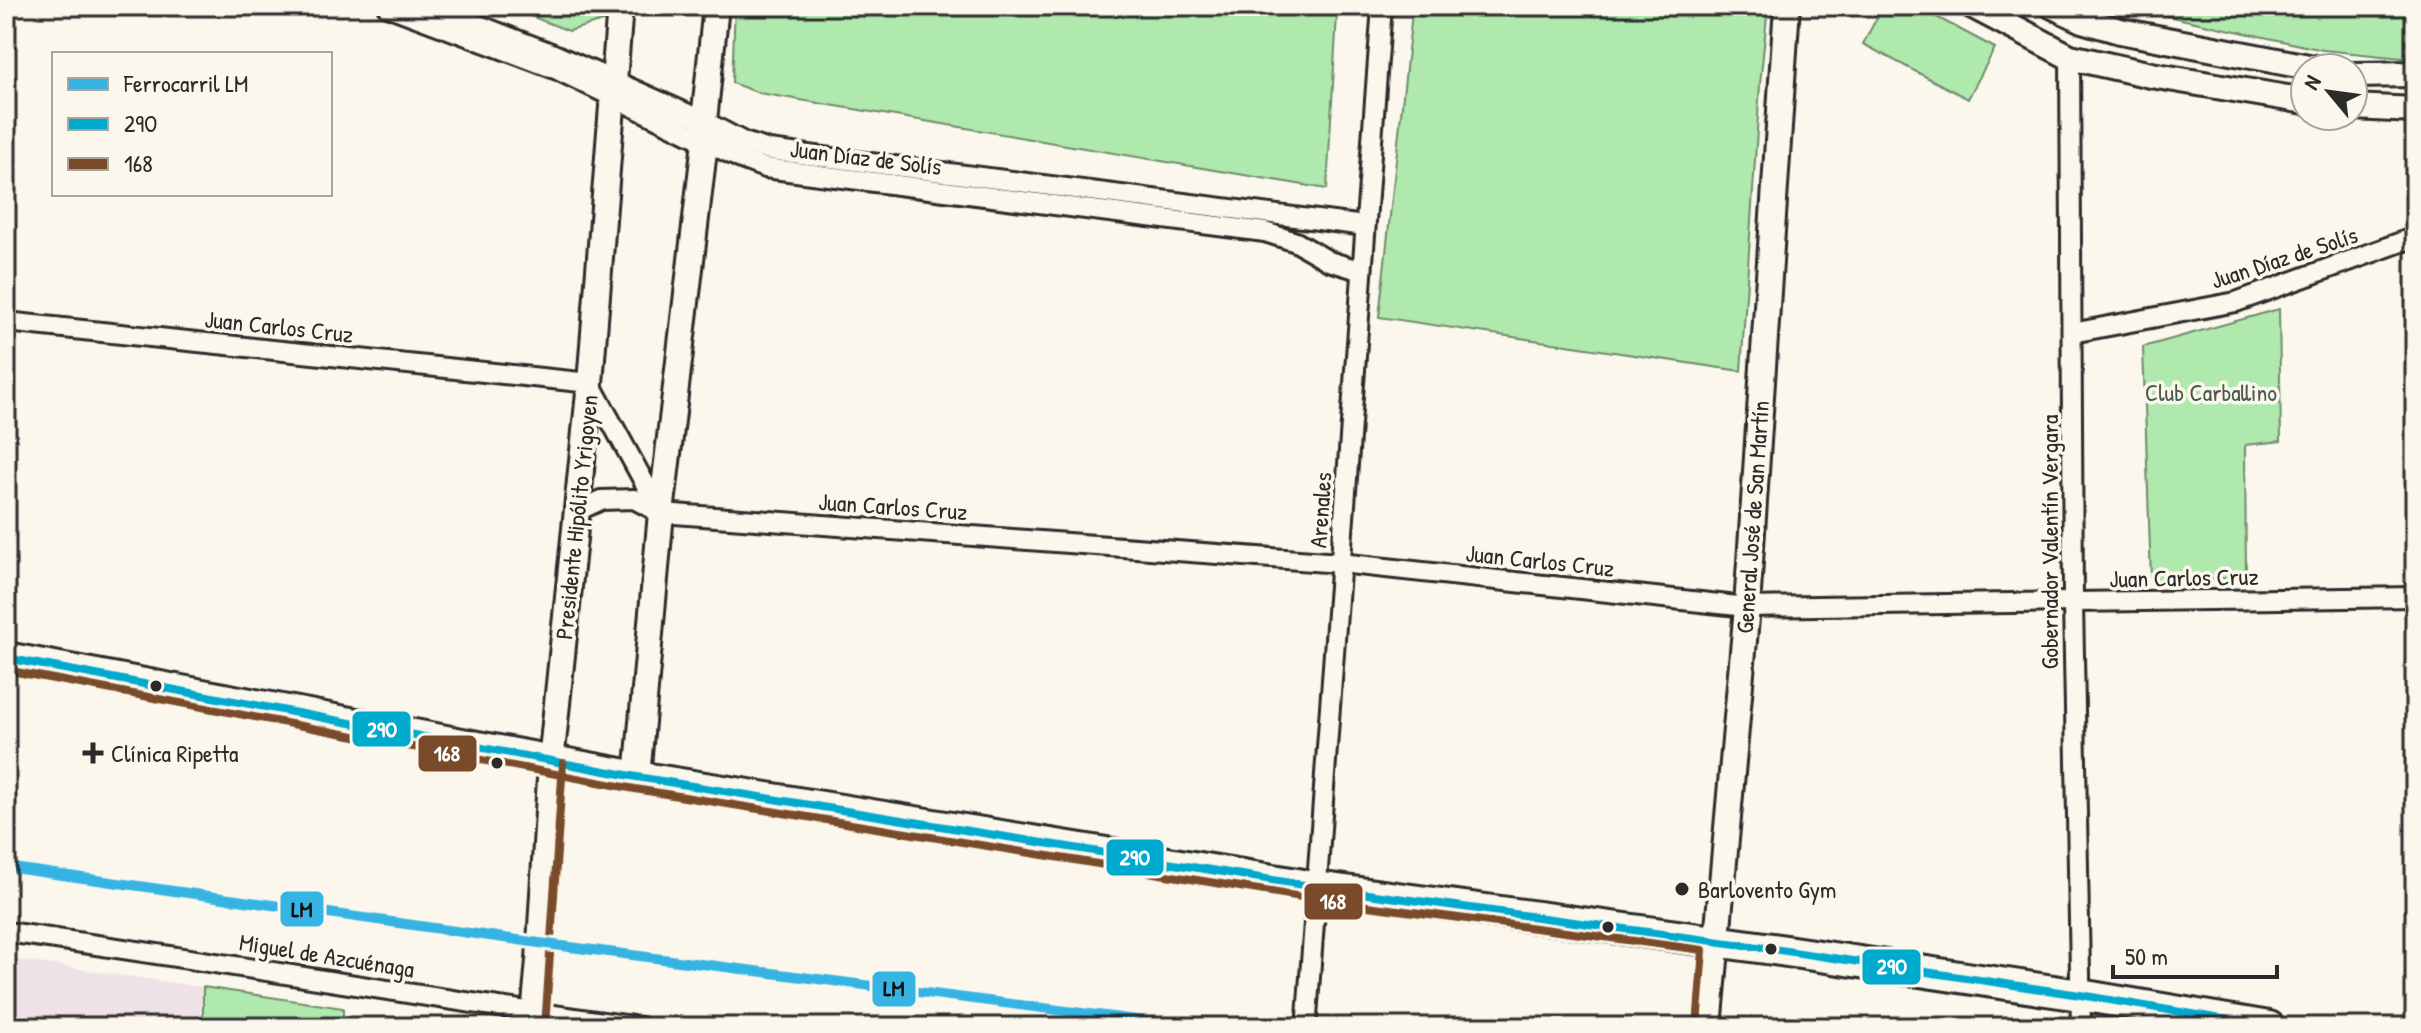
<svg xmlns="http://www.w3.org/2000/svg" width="2421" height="1033" viewBox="0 0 2421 1033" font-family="'Patrick Hand',sans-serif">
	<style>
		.built { fill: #efe2e7 }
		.green { fill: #b0e9ad; stroke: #6e8a6c; stroke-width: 2 }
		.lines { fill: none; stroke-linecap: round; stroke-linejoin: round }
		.minor-casing { stroke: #2b2b2b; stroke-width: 24 }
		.tertiary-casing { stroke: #2b2b2b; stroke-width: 30 }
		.primary-casing { stroke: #2b2b2b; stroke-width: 36 }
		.minor { stroke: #fbf7ec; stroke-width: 18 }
		.tertiary { stroke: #fbf7ec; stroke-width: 24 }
		.primary { stroke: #fbf7ec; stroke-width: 30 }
		.bus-1-casing { stroke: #fbf7ec; stroke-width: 14 }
		.bus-2-casing { stroke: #fbf7ec; stroke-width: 14 }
		.bus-1 { stroke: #00a9ce; stroke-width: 8 }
		.bus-2 { stroke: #7a4b2a; stroke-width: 8 }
		.rail-1-casing { stroke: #fbf7ec; stroke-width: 16 }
		.rail-1 { stroke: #36b4e3; stroke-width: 10 }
		.bus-dot { fill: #2b2b2b; stroke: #fbf7ec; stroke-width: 3 }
		.labels { text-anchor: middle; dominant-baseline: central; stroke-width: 7; stroke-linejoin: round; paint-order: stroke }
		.street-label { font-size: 24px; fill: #2b2b2b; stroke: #fbf7ec }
		.park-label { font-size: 24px; fill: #4c5a4c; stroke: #fbf7ec }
		.poi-label { font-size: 24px; fill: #2b2b2b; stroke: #fbf7ec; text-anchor: start }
		.line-badge { stroke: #fbf7ec; stroke-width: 3 }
		.badge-label { font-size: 22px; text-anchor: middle; font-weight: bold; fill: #fff }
		.pale-badge-label { font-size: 22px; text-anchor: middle; font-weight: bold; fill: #111 }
	</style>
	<rect width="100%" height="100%" fill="#fbf7ec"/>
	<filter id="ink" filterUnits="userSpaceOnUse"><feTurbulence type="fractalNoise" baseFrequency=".0125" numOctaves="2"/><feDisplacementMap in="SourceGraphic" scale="16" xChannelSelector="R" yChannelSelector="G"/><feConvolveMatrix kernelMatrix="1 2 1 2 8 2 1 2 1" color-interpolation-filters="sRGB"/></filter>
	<g filter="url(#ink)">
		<!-- built -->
		<polygon class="built" points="6,958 343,1008 343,1027 6,1027"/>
		<!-- green -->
		<g class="green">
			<polygon points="505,6 606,6 606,20 569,31"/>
			<polygon points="735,6 1334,6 1337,14 1327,189 759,93 732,83"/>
			<polygon points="1574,6 1768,6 1760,85 1741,371 1379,317 1412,13 1537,15"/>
			<polygon points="1883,6 1916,6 1995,48 1968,99 1863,44"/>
			<polygon points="2121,6 2415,6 2415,55 2402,58 2323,50"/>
			<polygon points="2279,309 2281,441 2245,445 2246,578 2151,580 2143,347"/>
			<polygon points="203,987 343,1008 343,1027 203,1027"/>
		</g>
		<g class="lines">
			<defs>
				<g id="minor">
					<polyline points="387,6 555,69 741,159 765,168 1265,232 1296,242 1329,261 1362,271"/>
					<polyline points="430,6 556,55 704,121 744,142 769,150 1365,226"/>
					<polyline points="2070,57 2073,603 2081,1027"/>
					<polyline points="6,322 590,383 661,513"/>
					<polyline points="2072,333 2236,302 2415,237"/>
					<polyline points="577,511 601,500 634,499 661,513 1340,563 1747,607 2415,597"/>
					<path d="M6,932C218,961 428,999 640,1027"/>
					<polyline points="1307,1017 1382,6"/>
				</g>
				<g id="tertiary">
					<polyline points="1973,6 2070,57 2151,75 2305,101"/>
					<polyline points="2053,6 2082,20 2120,31 2314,68"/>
					<polyline points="2353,75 2415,74"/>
					<polyline points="2353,107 2415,110"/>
					<polyline points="637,777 661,513 705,142 704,121 716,6"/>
					<polyline points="533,1027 539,960 551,762 590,383 620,6"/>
					<polyline points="1709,1027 1747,607 1787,6"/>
				</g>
				<polyline id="primary" points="6,658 637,777 1316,887 1773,949 2080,995 2269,1027"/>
			</defs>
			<!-- minor casing -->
			<use href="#minor" class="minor-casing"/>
			<!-- tertiary casing -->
			<use href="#tertiary" class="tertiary-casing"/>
			<!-- primary casing -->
			<use href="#primary" class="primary-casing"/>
			<!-- minor -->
			<use href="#minor" class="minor"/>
			<!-- tertiary -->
			<use href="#tertiary" class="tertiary"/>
			<!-- primary -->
			<use href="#primary" class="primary"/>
			<defs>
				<polyline id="bus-1" points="6,658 637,777 1316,887 1773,949 2080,995 2269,1027"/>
				<g id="bus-2">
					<polyline points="6,670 635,789 1314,899 1703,950 1697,1026"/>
					<polyline points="545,1027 563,763"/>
				</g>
			</defs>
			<!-- bus-1 casing -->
			<use href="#bus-1" class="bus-1-casing"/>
			<!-- bus-2 casing -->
			<use href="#bus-2" class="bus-2-casing"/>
			<!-- bus-1 -->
			<use href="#bus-1" class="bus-1"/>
			<!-- bus-2 -->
			<use href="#bus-2" class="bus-2"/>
			<defs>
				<polyline id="rail-1" points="6,867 539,943 1190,1027"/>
			</defs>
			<!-- rail-1 casing -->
			<use href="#rail-1" class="rail-1-casing"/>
			<!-- rail-1 -->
			<use href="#rail-1" class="rail-1"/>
		</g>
	</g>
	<!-- markers -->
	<g class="bus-dot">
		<circle cx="156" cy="686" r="7"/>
		<path d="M89 741h8v8h8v8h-8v8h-8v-8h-8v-8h8z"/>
		<circle cx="497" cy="763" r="7"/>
		<circle cx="1682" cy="889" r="8"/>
		<circle cx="1608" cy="927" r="7"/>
		<circle cx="1771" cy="949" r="7"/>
	</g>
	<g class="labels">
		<!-- street labels -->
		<g class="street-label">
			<text transform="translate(866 157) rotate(7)">Juan Díaz de Solís</text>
			<text transform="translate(2284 257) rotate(-18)">Juan Díaz de Solís</text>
			<text transform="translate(279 326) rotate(6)">Juan Carlos Cruz</text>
			<text transform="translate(893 506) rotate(4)">Juan Carlos Cruz</text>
			<text transform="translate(1320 510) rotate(-86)">Arenales</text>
			<text transform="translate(576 517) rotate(-84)">Presidente Hipólito Yrigoyen</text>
			<text transform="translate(1752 517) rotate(-86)">General José de San Martín</text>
			<text transform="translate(2049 542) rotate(-90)">Gobernador Valentín Vergara</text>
			<text transform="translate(1540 560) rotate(6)">Juan Carlos Cruz</text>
			<text transform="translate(2184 577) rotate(-1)">Juan Carlos Cruz</text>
			<text transform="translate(327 955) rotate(9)">Miguel de Azcuénaga</text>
		</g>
		<!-- park labels -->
		<g class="park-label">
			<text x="2211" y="392">Club Carballino</text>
		</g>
		<!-- poi labels -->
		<g class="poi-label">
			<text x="111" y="753">Clínica Ripetta</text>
			<text x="1698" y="889">Barlovento Gym</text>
		</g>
	</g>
	<g class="line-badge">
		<rect x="351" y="710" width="61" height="38" rx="8" fill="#00a9ce"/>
		<rect x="417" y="734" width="61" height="39" rx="8" fill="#7a4b2a"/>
		<rect x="1105" y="838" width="60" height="39" rx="8" fill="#00a9ce"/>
		<rect x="1303" y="882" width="61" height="39" rx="8" fill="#7a4b2a"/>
		<rect x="279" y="890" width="46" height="38" rx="8" fill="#36b4e3"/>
		<rect x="1861" y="948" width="61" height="38" rx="8" fill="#00a9ce"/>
		<rect x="871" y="970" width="46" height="38" rx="8" fill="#36b4e3"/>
	</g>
	<g class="badge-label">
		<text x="382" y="737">29O</text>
		<text x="447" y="761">168</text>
		<text x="1135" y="865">29O</text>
		<text x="1333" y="909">168</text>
		<text x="1892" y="974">29O</text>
	</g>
	<g class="pale-badge-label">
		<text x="302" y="917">LM</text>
		<text x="894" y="996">LM</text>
	</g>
	<!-- margin -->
	<rect width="2421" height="1033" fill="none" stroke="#fbf7ec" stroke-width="32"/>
	<rect x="16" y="16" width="2389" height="1001" fill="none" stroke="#2b2b2b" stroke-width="3" filter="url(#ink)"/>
	<!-- legend -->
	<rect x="52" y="52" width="280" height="144" fill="#fbf7ec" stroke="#a8a59f" stroke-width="2"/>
	<rect x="68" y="78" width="40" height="12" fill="#36b4e3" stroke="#a8a59f" stroke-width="2"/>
	<text x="124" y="92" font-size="24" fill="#2b2b2b">Ferrocarril LM</text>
	<rect x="68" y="118" width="40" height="12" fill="#00a9ce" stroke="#a8a59f" stroke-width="2"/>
	<text x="124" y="132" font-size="24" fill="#2b2b2b">29O</text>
	<rect x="68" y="158" width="40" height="12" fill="#7a4b2a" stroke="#a8a59f" stroke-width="2"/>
	<text x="124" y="172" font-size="24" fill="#2b2b2b">168</text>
	<!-- north arrow -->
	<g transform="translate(2329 92) rotate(299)"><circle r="38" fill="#fbf7ec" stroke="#a8a59f" stroke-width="2"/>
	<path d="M0-6L14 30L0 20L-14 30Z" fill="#2b2b2b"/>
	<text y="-12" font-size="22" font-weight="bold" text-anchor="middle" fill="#2b2b2b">N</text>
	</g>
	<!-- scale -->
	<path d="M2113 965v12h164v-12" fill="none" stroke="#2b2b2b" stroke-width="4"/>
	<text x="2125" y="965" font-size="24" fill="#2b2b2b" stroke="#fbf7ec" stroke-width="6" paint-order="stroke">50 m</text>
</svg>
